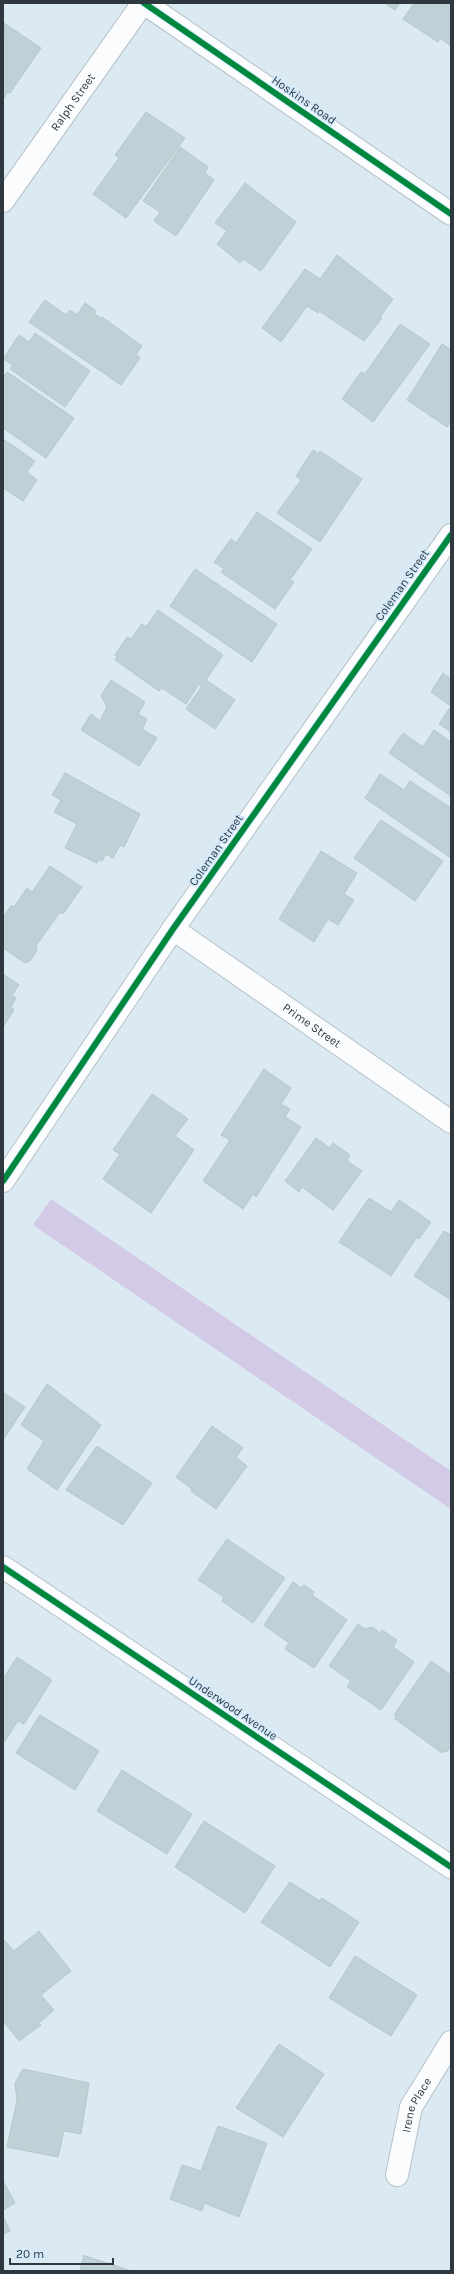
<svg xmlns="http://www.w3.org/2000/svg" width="454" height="2274" font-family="Karla,sans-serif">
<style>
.green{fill:#d2cae7}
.building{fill:#bed1d7;stroke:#b9c6cb}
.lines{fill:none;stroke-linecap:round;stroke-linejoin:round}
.street-casing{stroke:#b6c1c8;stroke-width:24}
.street{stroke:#fafcfd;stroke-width:22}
.cycleway-casing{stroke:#d2eafb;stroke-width:8}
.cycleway{stroke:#00873e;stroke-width:6}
.labels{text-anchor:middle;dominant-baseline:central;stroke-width:3.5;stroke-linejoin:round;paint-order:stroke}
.street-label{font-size:12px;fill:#2f383f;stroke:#d2eafb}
</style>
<rect width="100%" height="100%" fill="#dbe9f2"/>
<path class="green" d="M51,1199L451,1471V1509L33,1225Z"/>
<path class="building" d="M384,3H400L395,10Z
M414,3H451V46L440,38L438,42L403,19Z
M4,23L41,48L10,93L8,92L3,100Z
M146,112L185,138L126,218L93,194L119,158L115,155Z
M180,147L208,167L205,173L214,180L176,236L154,221L160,212L143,201Z
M245,183L296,222L261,271L243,259L240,263L217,244L227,231L215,223Z
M337,255L393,299L380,317L382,318L364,341L319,311L318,313L307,306L281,342L262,328L305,269L320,279Z
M45,300L66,315L70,310L77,315L85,303L96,311L94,314L101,318L102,317L142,346L136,355L140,358L121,385L29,322Z
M400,324L430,344L373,422L342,399L361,372L365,374Z
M35,333L90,371L65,407L10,369L13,365L3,359L19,335L29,342Z
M442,344L450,349L451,347V421L447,427L407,400Z
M7,372L74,418L46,458L3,428V374L5,375Z
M3,439L35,461L27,472L37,480L23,501L3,488Z
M313,450L319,454L320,451L362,479L320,542L277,513L301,480L296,476Z
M257,512L312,549L290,580L294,582L275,609L221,572L224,569L214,562L231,539L236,543Z
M195,569L277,624L252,662L170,606Z
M158,610L223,655L206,680L235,700L215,729L186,709L202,686L199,684L186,704L162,688L159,691L115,660L117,657L115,655L127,637L131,639L142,624L146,627Z
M443,673L451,679V706L431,692Z
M111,680L145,702L138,714L147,719L142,729L157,738L139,766L81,730L91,714L100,721L107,707L101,696Z
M451,706V732L439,724Z
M434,730L451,742V796L389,753L403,733L423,747Z
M65,773L140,814L124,847L120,845L113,858L106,854L102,861L99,859L97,863L65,848L77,824L54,812L61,800L52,795Z
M380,774L404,790L410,781L451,808V858L365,798Z
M381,820L443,861L415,901L354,858Z
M321,851L357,873L344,894L354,900L338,925L328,919L314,942L279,919Z
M50,866L82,887L63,914L60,912L36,946L37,950L31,960L25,963L3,948V917L12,905L14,907L27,888L32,892Z
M3,974L19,985L12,995L16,998L11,1007L14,1010L3,1027Z
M264,1069L291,1088L281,1104L290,1109L285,1117L301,1127L256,1197L253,1194L243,1209L203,1181L230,1140L221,1135Z
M152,1094L188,1119L175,1136L194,1150L151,1213L103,1179L120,1154L113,1150Z
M316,1138L330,1148L333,1143L350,1155L347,1161L362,1171L333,1210L302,1187L299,1192L285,1181Z
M369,1198L391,1212L399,1200L431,1222L419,1239L417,1237L391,1276L339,1242Z
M444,1231L451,1235V1300L414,1276Z
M47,1384L101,1425L57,1490L27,1469L44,1441L21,1425Z
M4,1393L25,1407L3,1440V1395Z
M212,1426L243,1448L236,1457L247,1466L216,1509L191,1491L192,1489L176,1477Z
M97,1446L152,1483L123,1525L66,1490Z
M227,1539L285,1578L253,1623L222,1601L224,1597L198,1580Z
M293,1582L301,1588L304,1585L314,1592L312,1595L347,1620L314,1668L285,1649L289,1643L264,1625Z
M358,1624L365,1629L372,1627L380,1633L382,1630L397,1640L393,1647L414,1662L381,1710L347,1687L351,1681L329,1666Z
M17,1657L52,1680L24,1724L18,1721L3,1744V1679Z
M431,1661L451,1675V1746L447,1752L444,1751L442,1753L395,1719L396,1717L394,1715Z
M40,1715L99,1751L75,1790L16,1753Z
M122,1770L192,1814L167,1854L97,1811Z
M204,1821L275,1866L245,1913L175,1867Z
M290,1882L320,1901L322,1898L359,1922L330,1967L261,1922Z
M39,1931L71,1971L41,1995L54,2010L39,2023L41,2025L19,2041L3,2021V1941L4,1940L14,1951Z
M355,1956L417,1995L391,2036L329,1998Z
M279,2044L324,2074L283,2137L236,2108Z
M23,2069L89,2083L81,2134L64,2131L58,2157L7,2147L17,2100L15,2083Z
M218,2126L267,2143L239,2217L204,2203L202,2211L170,2199L182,2165L201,2171Z
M3,2181L15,2203L3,2210Z
M3,2216L10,2231L3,2234Z
M84,2255L88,2257L132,2271H80Z"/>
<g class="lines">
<defs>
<g id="street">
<path d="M144,3L451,214"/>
<path id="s1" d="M3,201L143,3"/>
<path id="s2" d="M173,929L451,1122"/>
<path d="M3,1181L173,929L451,535"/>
<path d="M3,1567L451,1867"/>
<path id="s3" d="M397,2175L411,2107L451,2042"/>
</g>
</defs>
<use href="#street" class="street-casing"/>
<use href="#street" class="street"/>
<defs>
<path id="cycleway" d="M144,3L451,214
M3,1181L173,929L451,535
M3,1567L451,1867"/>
</defs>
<use href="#cycleway" class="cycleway-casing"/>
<use href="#cycleway" class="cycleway"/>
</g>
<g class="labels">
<g class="street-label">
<text transform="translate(304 100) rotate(35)">Hoskins Road</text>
<text stroke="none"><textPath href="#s1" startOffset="121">Ralph Street</textPath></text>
<text transform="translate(402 585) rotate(-55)">Coleman Street</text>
<text transform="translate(216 850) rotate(-55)">Coleman Street</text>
<text stroke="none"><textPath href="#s2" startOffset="169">Prime Street</textPath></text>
<text transform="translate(233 1708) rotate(34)">Underwood Avenue</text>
<text stroke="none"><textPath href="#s3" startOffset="73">Irene Place</textPath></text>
</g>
</g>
<rect width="454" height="2274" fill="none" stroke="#2f383f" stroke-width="8"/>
<path d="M10 2258v6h103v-6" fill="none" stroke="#2f383f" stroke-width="2"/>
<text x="16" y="2258" font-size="12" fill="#2f383f" stroke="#d2eafb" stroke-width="3" paint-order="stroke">20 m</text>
</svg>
